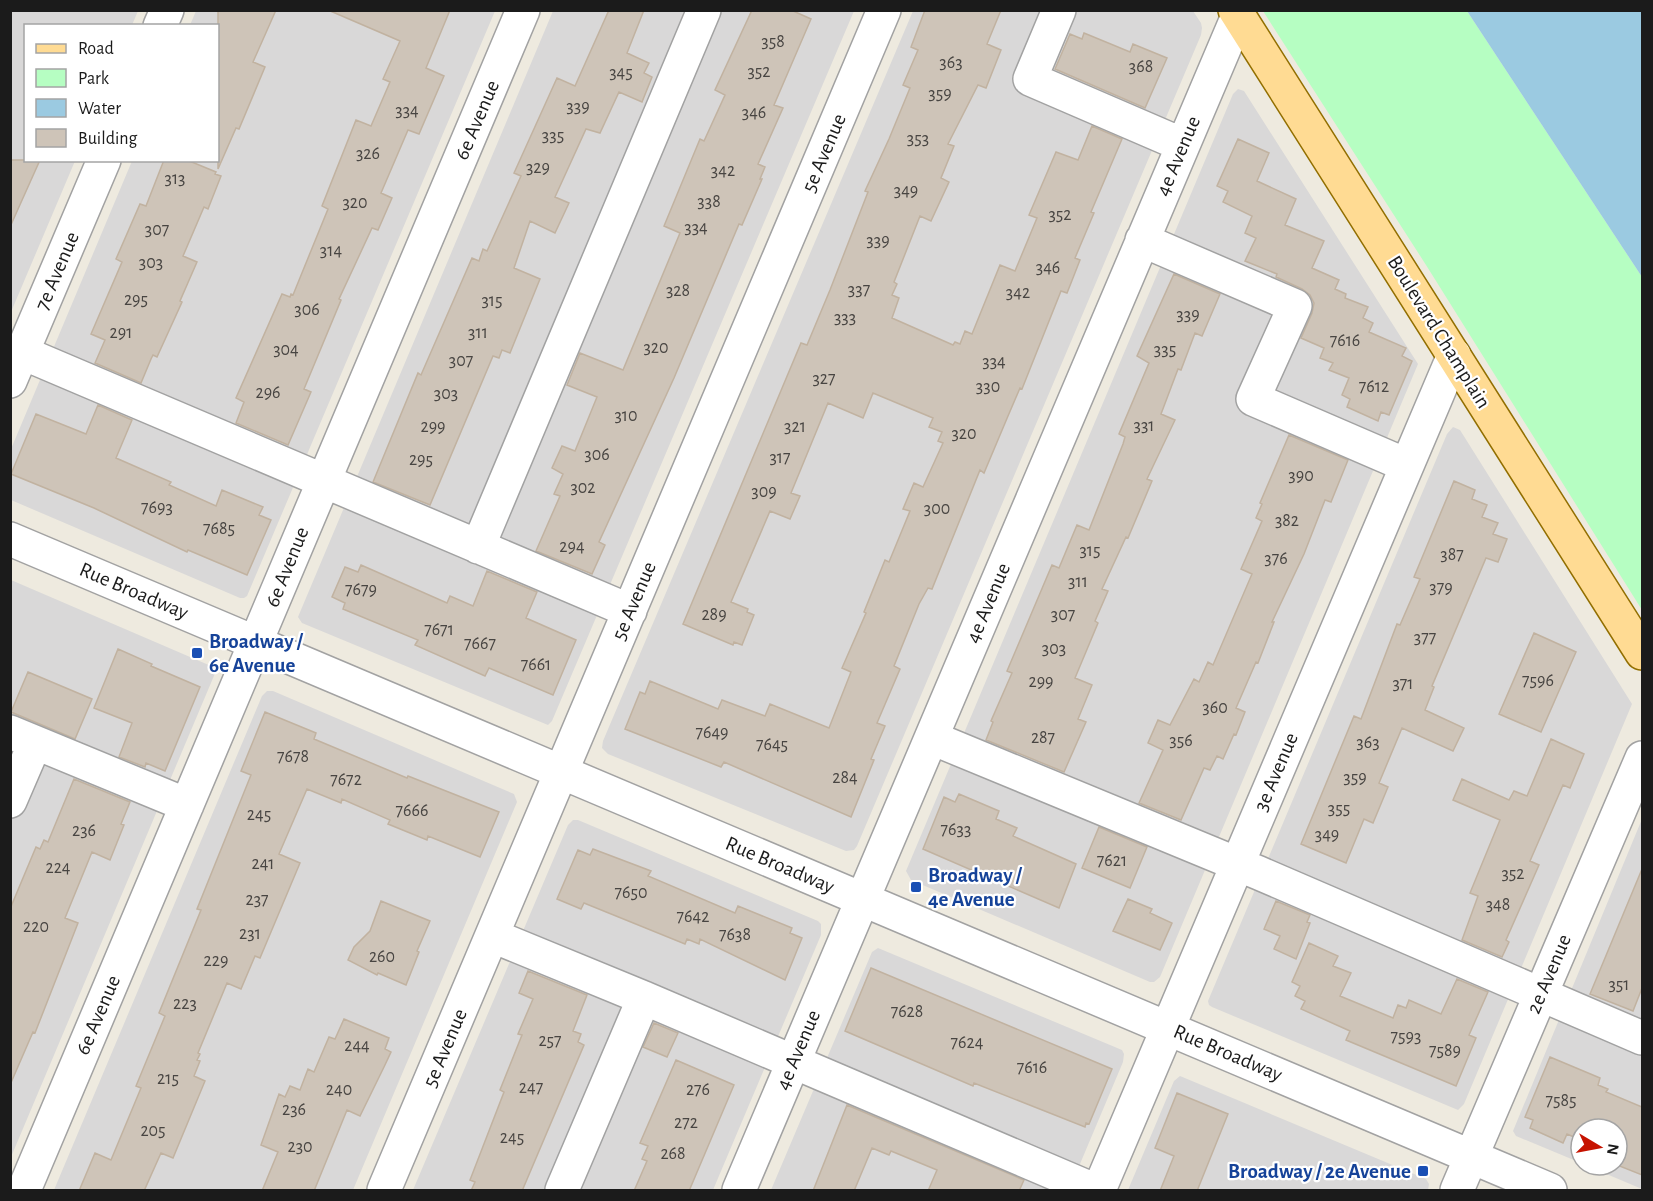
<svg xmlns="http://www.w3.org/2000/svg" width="1653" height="1201" font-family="'Alegreya Sans',sans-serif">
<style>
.residential{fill:#d9d8d8}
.park{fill:#b6fec2}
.water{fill:#9bcae1}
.building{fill:#cec4b8;stroke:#c1b2a0;stroke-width:1.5}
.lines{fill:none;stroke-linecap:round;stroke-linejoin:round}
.minor-casing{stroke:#a2a2a2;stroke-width:36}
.major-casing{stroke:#926f00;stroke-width:36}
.minor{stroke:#fff;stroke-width:33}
.major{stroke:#ffdb93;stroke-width:33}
.transit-dot{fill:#1a4fb4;stroke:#fff;stroke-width:2}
.labels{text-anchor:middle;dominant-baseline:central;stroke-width:4.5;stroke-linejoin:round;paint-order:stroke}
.number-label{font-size:18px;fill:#484542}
.street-label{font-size:21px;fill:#1b1b1b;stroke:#fff}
.transit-label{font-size:21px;font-weight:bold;fill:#164399;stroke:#fff;text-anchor:start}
</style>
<rect width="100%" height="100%" fill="#eeeadf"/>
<path class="residential" d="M11,11H138L132,25L26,26V160L75,161L11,312Z
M196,11H495L247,596L244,598H240L11,500V449L132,161L218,160V26L190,25Z
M553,11H854L552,721L548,725L302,623L298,617Z
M913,11H1193L1201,23L1202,28L1201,35L857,846L854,850L846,851L608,754L602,748L603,741Z
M1238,89L1244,91L1418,364L1160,977L1154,982H1150L911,880L906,871L1233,94Z
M1453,427L1460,430L1632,704L1464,1104L1458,1110L1212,1007L1209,1005L1208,1001L1447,434Z
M11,580L211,666L216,671L11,1157Z
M267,691H273L514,794L517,802L353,1190H54L262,696Z
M1642,819V1189L1585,1165H1617V1129H1581V1163L1516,1136L1513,1131Z
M573,820H578L818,921L821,924V935L713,1190H413L568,825Z
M878,948L1122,1050L1124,1054L1123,1062L1069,1190H771L872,952Z
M1180,1076L1426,1179L1429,1184L1428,1190H1128L1174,1081Z"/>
<path class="park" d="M1263,11H1467L1642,277V610L1426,265Z"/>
<path class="water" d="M1467,11H1642V277Z"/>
<path class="building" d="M218,10H276L253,62L265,67L239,129L236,128L218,169Z
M328,10H450L426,68L444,76L419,134L408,130L381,193L392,198L378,230L372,228L339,299L341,300L304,389L311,392L288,445L236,423L244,402L236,398L282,294L290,297L291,294L293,295L328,209L322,206L356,120L371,126L390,82L383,79L400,41Z
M609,10H644L627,53L649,63L644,73L652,77L642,102L619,92L600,133L586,129L555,197L569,203L555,233L530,221L514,268L540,279L510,353L502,350L499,358L493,356L430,505L373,482L418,373L421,375L472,258L479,261L483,249L487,251L521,176L514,173L557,78L575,86Z
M752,10H791L811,19L774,105L783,108L758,164L765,167L760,179H762L742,225L739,224L674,378L599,542L605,545L592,574L536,551L560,496L554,494L563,474L552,468L562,446L575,451L597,397L567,385L580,353L623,370L680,233L664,226L700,139L704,141L725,95L715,90Z
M925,10H1001L987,44L1001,50L986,88L978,85L948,144L954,146L941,178L949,182L931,221L920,216L894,282L897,284L892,295L899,298L892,318L953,345L955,342L960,344L965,331L972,334L1000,265L1015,271L1037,218L1029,215L1056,152L1078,160L1092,126L1122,139L1091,212L1094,213L1075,258L1080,260L1071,283L1067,293L1061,291L1022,389L1020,388L1008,416L984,473L980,470L932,589L928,588L919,604L894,666L900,669L877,723L885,726L871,759L874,760L851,817L724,762L721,767L625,729L640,692L645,694L650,681L718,709L722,700L765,716L770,704L829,728L851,672L842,668L866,613L864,612L885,560L889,562L910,511L903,509L914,483L923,487L943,443L938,441L942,432L929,427L933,418L873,393L863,418L828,403L791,493L800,496L790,519L770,511L731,602L748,609L747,612L754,615L742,645L734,642L733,645L683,624L801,343L807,345L830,290L868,192L865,191L889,139L910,88L903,85L918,50L911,47Z
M1084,33L1130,52L1133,44L1167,58L1145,108L1055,69L1070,34L1082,39Z
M1238,139L1269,153L1257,181L1296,199L1285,225L1324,241L1312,268L1339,280L1335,289L1346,294L1345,298L1368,307L1363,318L1373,323L1369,332L1406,348L1402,356L1412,361L1389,415L1381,412L1378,421L1347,407L1350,399L1342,395L1349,378L1329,370L1333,363L1320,358L1324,348L1301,338L1312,313L1314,303L1310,295L1302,289L1276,277L1277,274L1245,261L1256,238L1245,233L1252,216L1223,202L1228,191L1217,186Z
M10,160H40L10,227Z
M164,160H187L216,172L215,174L221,176L208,209L204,207L183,256L197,262L180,301L182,302L157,357L153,355L151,359L141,383L95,363L105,340L91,334L122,262L116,259L140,204L146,206Z
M1174,274L1220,294L1202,336L1195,333L1181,370L1178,369L1161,414L1175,420L1147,479L1152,481L1128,538L1126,537L1102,589L1108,591L1095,621L1098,623L1075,678L1092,685L1078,719L1086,722L1064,772L986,740L993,722L991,721L1012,673L1007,671L1052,565L1059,568L1077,525L1089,530L1123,444L1125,437L1119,434L1149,363L1137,356Z
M98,405L132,420L116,458L171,482L169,485L216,506L222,490L263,507L259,515L271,520L247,575L188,550L187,552L94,508L11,474L36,414L86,434Z
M1289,435L1348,460L1331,502L1325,500L1304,554L1272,622H1274L1258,663L1256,662L1236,708L1245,712L1236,735L1234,734L1223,759L1217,756L1210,770L1204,768L1181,820L1139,803L1163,750L1148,743L1158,720L1170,725L1194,679L1199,682L1208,662L1213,665L1252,574L1241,569L1262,521L1256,518L1262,504L1260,503Z
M1454,481L1475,490L1472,499L1487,505L1482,517L1498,523L1493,534L1507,539L1498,562L1486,558L1432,686L1434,687L1425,710L1464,728L1453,751L1402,728L1379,783L1388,787L1373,823L1364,819L1346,863L1301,844L1354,716L1361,719L1397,624L1400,625L1420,579L1414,577Z
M361,565L447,603L450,596L473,606L487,571L537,592L526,618L576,640L553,695L489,668L485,676L415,645L418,640L343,609L345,603L332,597L345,567L358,572Z
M1534,633L1576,652L1541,732L1499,714Z
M118,649L152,664L151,666L200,687L165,771L146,763L145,767L119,757L132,723L94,708Z
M28,672L92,699L75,739L11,712Z
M265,712L316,733L314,739L407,778L408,776L499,812L480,857L428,836L427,840L388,824L390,820L342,799L341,803L307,789L279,854L300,863L260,958L255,956L241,989L227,983L198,1053L200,1054L197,1060L200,1061L194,1076L205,1081L173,1158L161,1153L144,1191H79L95,1153L111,1160L141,1088L136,1086L165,1016L159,1013L201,910L197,909L251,775L241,771Z
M1551,739L1584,754L1570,788L1563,785L1530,861L1539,865L1506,940L1509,942L1502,957L1462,940L1478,896L1470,893L1500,820L1453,800L1462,779L1509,800L1514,791L1527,796Z
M74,779L130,802L121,824L124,825L110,860L92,852L65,918L78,923L35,1033L33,1032L10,1085V909L36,847L40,849L44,840L48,842Z
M959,794L999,811L996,819L1017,828L1013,836L1076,864L1059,908L923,849L944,797L955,802Z
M1099,827L1147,847L1130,888L1082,868Z
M593,849L651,871L648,876L735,913L738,906L792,928L790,933L802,938L785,980L700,939L699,944L687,939L685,944L584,903L581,909L557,899L578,850L590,855Z
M1642,869V988L1633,1011L1590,994Z
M1128,899L1152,909L1150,913L1172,923L1160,950L1113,931Z
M381,901L430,921L417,951L419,952L406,985L378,973L377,975L348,960L354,947L370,931Z
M1276,901L1310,915L1307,922L1310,923L1296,959L1274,949L1280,936L1264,929Z
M1309,943L1338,956L1333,966L1351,973L1340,996L1393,1018L1398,1005L1406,1008L1409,1000L1441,1014L1457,979L1488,992L1469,1035L1476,1038L1456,1086L1346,1040L1350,1031L1301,1009L1305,1001L1295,996L1300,986L1292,982Z
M871,968L1112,1069L1089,1124L1086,1123L1085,1127L974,1083L973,1086L845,1031Z
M528,971L587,995L573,1031L581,1034L578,1042L584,1045L522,1191H471L475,1182L470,1180L504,1092L500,1090L522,1035L518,1034L533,999L519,993Z
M344,1019L389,1038L385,1049L391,1052L384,1067L360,1116L347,1110L314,1191H262L278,1152L261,1145L279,1094L285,1097L290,1086L300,1090L308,1069L314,1072L329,1037L335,1039Z
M654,1023L678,1033L667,1057L643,1047Z
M1550,1057L1600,1078L1598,1085L1608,1089L1606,1092L1642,1107V1175L1617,1165V1129H1581V1140L1567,1134L1563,1143L1530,1128L1533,1120L1525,1117Z
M676,1060L734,1085L689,1191H634L647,1161L642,1159L648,1146L640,1143Z
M1177,1093L1228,1114L1197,1191H1160L1174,1156L1155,1148Z
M847,1105L1024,1180L1019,1191H928L937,1170L891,1151L889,1155L872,1148L854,1191H813Z"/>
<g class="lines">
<defs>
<path id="minor" d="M1059,10L1030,79L1183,145
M160,26L167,10
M1142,240L1295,306L1253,399L1406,465
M23,353L630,611
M10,381L104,160
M10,539L1550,1190
M478,547L704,10
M10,732L187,805
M932,738L1259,873L1642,1038
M10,801L35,743
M493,936L644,998L1094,1190
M24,1190L523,10
M384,1190L884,10
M562,1190L644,998
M739,1190L1238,16
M1099,1190L1454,355
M1457,1190L1642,758"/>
<path id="major" d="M1235,10L1642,653"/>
</defs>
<use href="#minor" class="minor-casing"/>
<use href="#major" class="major-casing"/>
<use href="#minor" class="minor"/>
<use href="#major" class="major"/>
</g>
<g class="transit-dot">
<rect x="191" y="647" width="12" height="12" rx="3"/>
<rect x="910" y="881" width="12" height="12" rx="3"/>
<rect x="1417" y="1165" width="12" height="12" rx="3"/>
</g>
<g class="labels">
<g class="number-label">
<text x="773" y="42">358</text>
<text x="951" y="63">363</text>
<text x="1141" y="67">368</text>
<text x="759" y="72">352</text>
<text x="621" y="73">345</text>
<text x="940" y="94">359</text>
<text x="578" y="107">339</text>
<text x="407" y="111">334</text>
<text x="754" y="113">346</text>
<text x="553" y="136">335</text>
<text x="918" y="139">353</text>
<text x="368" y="154">326</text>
<text x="538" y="168">329</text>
<text x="723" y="171">342</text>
<text x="175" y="179">313</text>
<text x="906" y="191">349</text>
<text x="709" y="202">338</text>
<text x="355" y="203">320</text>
<text x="1060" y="215">352</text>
<text x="696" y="228">334</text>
<text x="157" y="230">307</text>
<text x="878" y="241">339</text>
<text x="331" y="251">314</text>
<text x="151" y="263">303</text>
<text x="1048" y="268">346</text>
<text x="859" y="290">337</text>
<text x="678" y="291">328</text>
<text x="1018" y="293">342</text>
<text x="136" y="300">295</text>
<text x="492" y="301">315</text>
<text x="307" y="310">306</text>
<text x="1188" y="315">339</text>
<text x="845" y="318">333</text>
<text x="121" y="333">291</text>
<text x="478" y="333">311</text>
<text x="1345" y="341">7616</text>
<text x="656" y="348">320</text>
<text x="286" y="350">304</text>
<text x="1165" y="350">335</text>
<text x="461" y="361">307</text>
<text x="994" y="362">334</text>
<text x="824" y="379">327</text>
<text x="988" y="387">330</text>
<text x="1374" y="387">7612</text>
<text x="268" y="393">296</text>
<text x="446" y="394">303</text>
<text x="626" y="416">310</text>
<text x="1144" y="426">331</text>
<text x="433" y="427">299</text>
<text x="795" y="427">321</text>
<text x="964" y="434">320</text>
<text x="597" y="455">306</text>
<text x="780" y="458">317</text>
<text x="421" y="460">295</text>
<text x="1301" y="476">390</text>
<text x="583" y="488">302</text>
<text x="764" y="492">309</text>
<text x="157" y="508">7693</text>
<text x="937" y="509">300</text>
<text x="1287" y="521">382</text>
<text x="219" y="529">7685</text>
<text x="572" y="547">294</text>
<text x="1090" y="551">315</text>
<text x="1452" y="555">387</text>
<text x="1276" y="559">376</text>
<text x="1078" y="582">311</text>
<text x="1441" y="588">379</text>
<text x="361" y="590">7679</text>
<text x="714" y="615">289</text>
<text x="1063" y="615">307</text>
<text x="439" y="630">7671</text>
<text x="1425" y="638">377</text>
<text x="480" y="644">7667</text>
<text x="1054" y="649">303</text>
<text x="536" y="665">7661</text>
<text x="1538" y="681">7596</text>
<text x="1041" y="682">299</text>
<text x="1403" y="684">371</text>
<text x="1215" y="708">360</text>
<text x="712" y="733">7649</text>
<text x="1043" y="738">287</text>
<text x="1181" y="741">356</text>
<text x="1368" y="743">363</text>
<text x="772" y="745">7645</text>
<text x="293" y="757">7678</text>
<text x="845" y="778">284</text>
<text x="1355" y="778">359</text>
<text x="346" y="780">7672</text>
<text x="1339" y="809">355</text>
<text x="412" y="811">7666</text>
<text x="259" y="815">245</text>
<text x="956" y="830">7633</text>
<text x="84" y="831">236</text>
<text x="1327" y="835">349</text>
<text x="1112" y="861">7621</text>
<text x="263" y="864">241</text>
<text x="58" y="868">224</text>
<text x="1513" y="874">352</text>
<text x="631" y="893">7650</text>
<text x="257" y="900">237</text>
<text x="1498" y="905">348</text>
<text x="693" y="917">7642</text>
<text x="36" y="927">220</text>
<text x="250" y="934">231</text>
<text x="735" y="935">7638</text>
<text x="382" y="957">260</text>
<text x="216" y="961">229</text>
<text x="1619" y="985">351</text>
<text x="185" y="1004">223</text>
<text x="907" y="1012">7628</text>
<text x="1406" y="1037">7593</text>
<text x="550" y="1041">257</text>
<text x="967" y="1043">7624</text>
<text x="357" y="1046">244</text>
<text x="1445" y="1051">7589</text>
<text x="1032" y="1068">7616</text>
<text x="168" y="1079">215</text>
<text x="531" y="1088">247</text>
<text x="339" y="1090">240</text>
<text x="698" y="1090">276</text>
<text x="1561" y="1101">7585</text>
<text x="294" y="1110">236</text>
<text x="686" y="1123">272</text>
<text x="153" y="1131">205</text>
<text x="512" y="1138">245</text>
<text x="300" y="1147">230</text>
<text x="673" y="1154">268</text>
</g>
<g class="street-label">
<text transform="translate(477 120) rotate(-67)">6e Avenue</text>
<text transform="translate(824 153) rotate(-67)">5e Avenue</text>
<text transform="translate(1178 156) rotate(-67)">4e Avenue</text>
<text transform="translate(57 271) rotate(-67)">7e Avenue</text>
<text transform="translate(1439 332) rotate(58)">Boulevard Champlain</text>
<text transform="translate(287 567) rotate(-68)">6e Avenue</text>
<text transform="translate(134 591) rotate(23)">Rue Broadway</text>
<text transform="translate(634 601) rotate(-67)">5e Avenue</text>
<text transform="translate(988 603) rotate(-67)">4e Avenue</text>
<text transform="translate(1276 772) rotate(-67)">3e Avenue</text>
<text transform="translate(780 865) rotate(23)">Rue Broadway</text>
<text transform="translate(1549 974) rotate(-67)">2e Avenue</text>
<text transform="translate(98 1015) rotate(-67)">6e Avenue</text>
<text transform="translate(445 1048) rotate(-67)">5e Avenue</text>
<text transform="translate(798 1050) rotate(-67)">4e Avenue</text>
<text transform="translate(1228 1053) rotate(23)">Rue Broadway</text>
</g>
<g class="transit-label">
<text x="209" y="641">Broadway /<tspan x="209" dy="24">6e Avenue</tspan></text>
<text x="928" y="875">Broadway /<tspan x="928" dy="24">4e Avenue</tspan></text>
<text x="1411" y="1171" text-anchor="end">Broadway / 2e Avenue</text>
</g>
</g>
<rect width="1653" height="1201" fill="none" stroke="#1b1b1b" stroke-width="24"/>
<rect x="24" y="24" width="195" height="138" fill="#ffffff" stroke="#a4a4a4" stroke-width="1.5"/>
<rect x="36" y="44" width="30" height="9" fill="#ffdb93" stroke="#a4a4a4" stroke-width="1.5"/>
<text x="78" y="54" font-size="18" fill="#1b1b1b">Road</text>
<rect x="36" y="69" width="30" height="18" fill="#b6fec2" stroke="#a4a4a4" stroke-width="1.5"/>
<text x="78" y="84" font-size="18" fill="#1b1b1b">Park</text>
<rect x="36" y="99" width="30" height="18" fill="#9bcae1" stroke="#a4a4a4" stroke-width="1.5"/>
<text x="78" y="114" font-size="18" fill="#1b1b1b">Water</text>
<rect x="36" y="129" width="30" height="18" fill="#cec4b8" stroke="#a4a4a4" stroke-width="1.5"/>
<text x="78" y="144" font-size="18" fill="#1b1b1b">Building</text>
<g transform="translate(1599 1147) rotate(100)"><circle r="28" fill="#ffffff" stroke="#a4a4a4" stroke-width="1.5"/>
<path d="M0-4.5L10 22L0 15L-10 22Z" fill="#c61300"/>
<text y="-9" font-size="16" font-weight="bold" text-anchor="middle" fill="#1b1b1b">N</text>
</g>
</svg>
